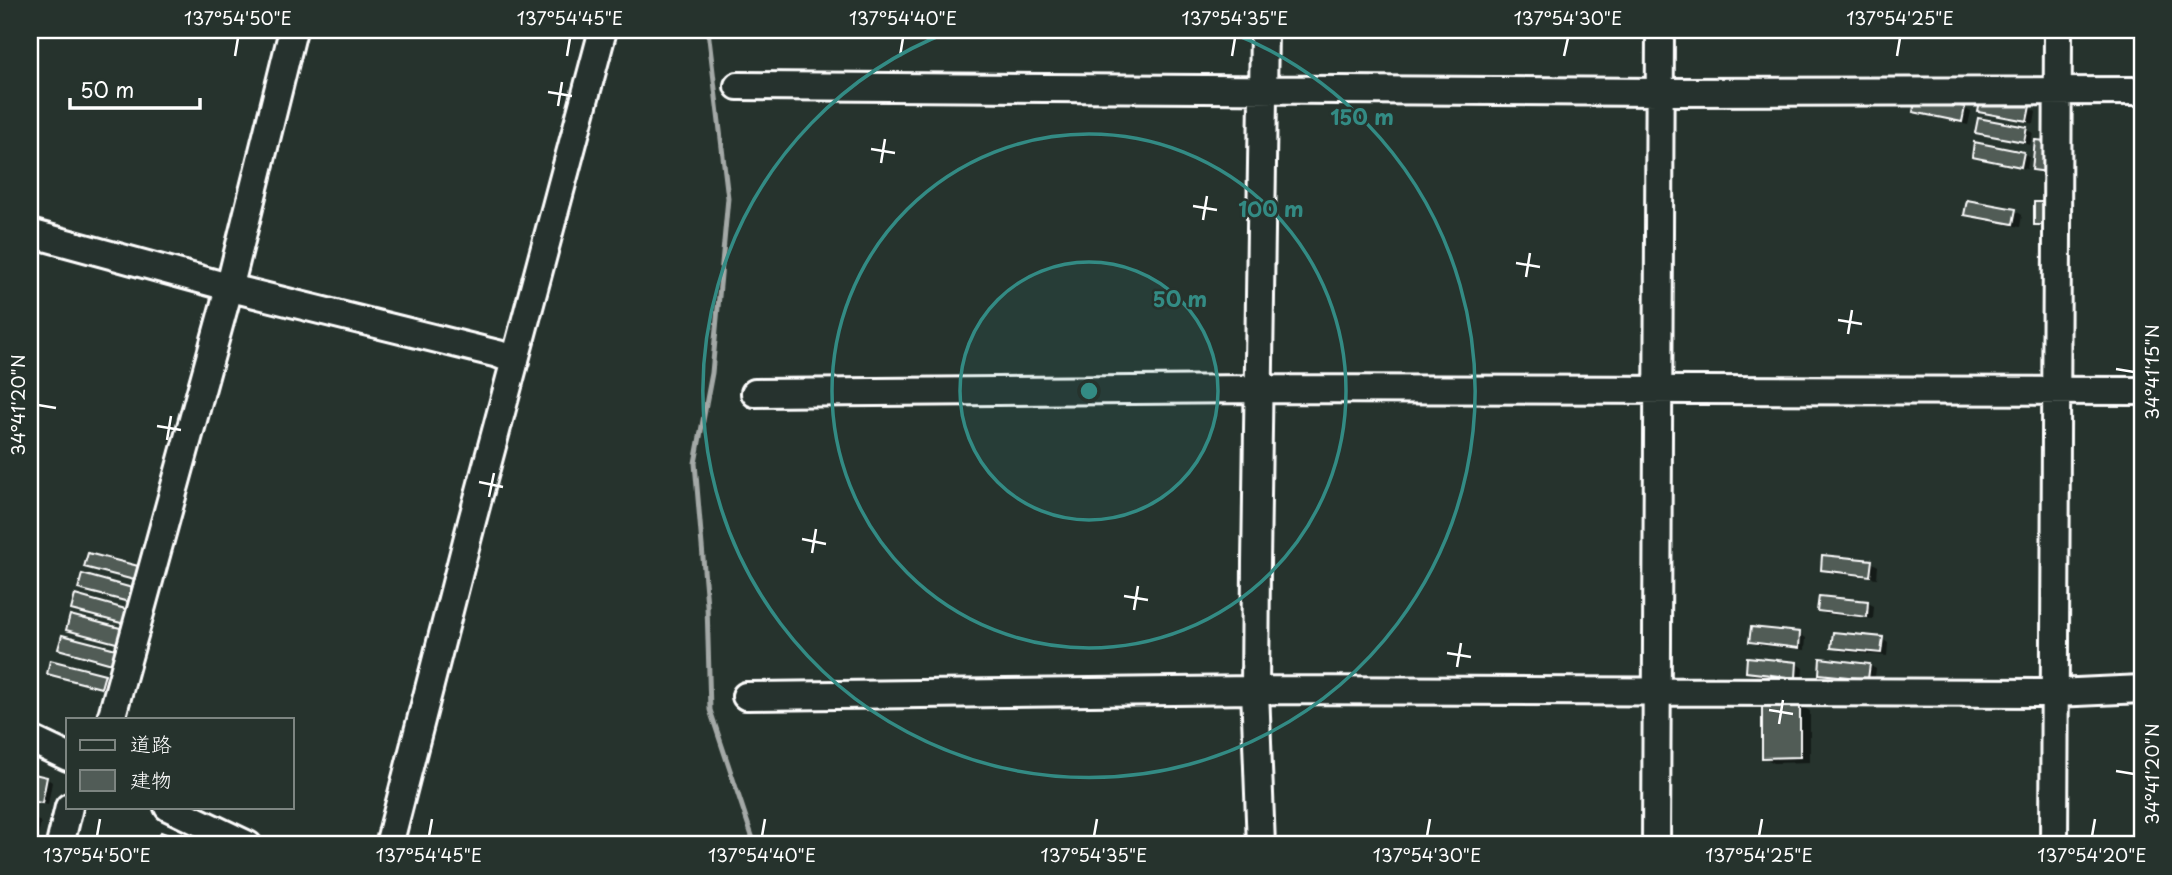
<svg xmlns="http://www.w3.org/2000/svg" width="2172" height="875" font-family="'Playpen Sans','Klee One',sans-serif">
<style>
.shadow{fill:#0007}
.lines{fill:none;stroke-linecap:round;stroke-linejoin:round}
.stream{stroke:#a4a9a7;stroke-width:5}
.building{fill:#515c57;stroke:#fff;stroke-width:2}
.minor-casing{stroke:#fff;stroke-width:32}
.minor{stroke:#26332d;stroke-width:26}
.ticks{fill:none;stroke:#fff;stroke-width:2.5}
.ring{fill:none;stroke:#338b84;stroke-width:3.5}
.centre{fill:#338b84;stroke:#26332d;stroke-width:3.5}
.ring-label{font-size:21px;text-anchor:middle;font-weight:bold;fill:#338b84;stroke:#26332d;stroke-width:5;stroke-linejoin:round;paint-order:stroke}
.neatline{fill:none;stroke:#fff;stroke-width:2.5}
.ticks-label{font-size:18px;text-anchor:middle;fill:#fff}
</style>
<rect width="100%" height="100%" fill="#26332d"/>
<filter id="ink" filterUnits="userSpaceOnUse"><feTurbulence type="fractalNoise" baseFrequency=".0143" numOctaves="2"/><feDisplacementMap in="SourceGraphic" scale="14" xChannelSelector="R" yChannelSelector="G"/><feConvolveMatrix kernelMatrix="1 2 1 2 8 2 1 2 1" color-interpolation-filters="sRGB"/></filter>
<g filter="url(#ink)">
<path class="shadow" d="M1964,108L1971,112L1968,125L1915,112Z
M2030,108L2036,112L2034,124L1980,111Z
M2026,129L2033,133L2030,145L1977,132Z
M2023,153L2029,157L2027,169L1974,156Z
M1969,202L2016,211L2022,215L2020,227L1973,218L1966,214Z
M1871,562L1878,566L1877,578L1829,573L1823,569Z
M1868,603L1874,606L1873,619L1825,614L1819,610Z
M1752,629L1800,634L1806,638L1805,650L1757,645L1751,641Z
M1882,639L1888,643L1887,656L1840,651L1833,647Z
M1797,664L1803,668L1802,680L1754,675L1748,671Z
M1869,665L1876,669L1874,682L1827,676L1820,673Z
M30,674L37,678L30,702Z
M51,675H104L107,677L103,688Z
M1799,705L1810,711V762L1774,763L1764,757Z
M46,778L52,782L48,805L31,800Z
M30,817L41,822L38,836L30,834Z"/>
<g class="lines">
<path class="stream" d="M708,30L728,198L712,373L695,463L707,605L710,710L755,845"/>
</g>
<path class="building" d="M1916,97L1965,107L1962,122L1913,112Z
M1981,97L2030,106L2027,121L1978,112Z
M1978,118L2027,127L2024,142L1975,133Z
M2035,140L2046,141L2048,172L2032,170Z
M1974,142L2024,152L2021,167L1972,157Z
M1967,200L2016,209L2013,224L1964,215Z
M2034,202H2049V225H2034Z
M88,553L142,567L138,581L84,567Z
M1822,555L1872,560L1870,576L1821,570Z
M82,574L136,589L133,603L78,589Z
M75,595L129,610L125,624L71,610Z
M1819,596L1868,601L1867,617L1817,611Z
M70,615L124,629L120,644L66,630Z
M1751,627L1800,632L1799,648L1749,642Z
M1833,632L1883,637L1881,653L1831,648Z
M62,635L116,649L112,664L58,649Z
M1747,657L1797,662L1796,678L1746,672Z
M1820,658L1870,664L1868,679L1819,674Z
M50,660L105,674L101,688L47,674Z
M1762,704H1800V757L1762,758Z
M34,774L47,777L42,803L30,801Z
M161,832L177,838L175,845L157,844Z
M190,836L213,845H186Z"/>
<g class="lines">
<defs>
<path id="minor" d="M738,86L1659,92L2142,91
M30,233L243,291L498,354L515,361
M755,393L1257,389L2142,391
M746,696L1255,690L2055,693L2142,689
M111,719L230,285L293,30
M30,739L68,757
M168,807L248,845
M60,845L69,807
M389,845L472,521L603,30
M1261,845L1255,690L1256,563L1264,30
M1656,845L1660,30
M2054,845L2058,30"/>
</defs>
<use href="#minor" class="minor-casing"/>
<use href="#minor" class="minor"/>
</g>
</g>
<path class="ticks" d="M235,56L238,38M567,56L570,38M900,56L903,38M1232,56L1235,38M1564,56L1568,38M1897,56L1900,38M548,92L572,96M558,106L562,82M871,149L895,153M881,163L885,139M1193,206L1217,210M1203,220L1207,196M1516,263L1540,267M1526,277L1530,253M1838,320L1862,324M1848,334L1852,310M2116,369L2134,372M38,405L56,408M157,426L181,430M167,440L171,416M479,482L503,487M489,497L494,473M802,539L826,544M812,553L816,529M1124,596L1148,600M1134,610L1138,586M1447,653L1471,657M1457,667L1461,643M1769,710L1793,714M1779,724L1783,700M2116,771L2134,774M97,836L100,819M429,836L432,819M762,836L765,819M1094,836L1097,819M1427,836L1430,819M1759,836L1762,819M2092,836L2095,819"/>
<circle cx="1089" cy="391" r="129" fill="#338b84" fill-opacity=".12"/>
<g class="ring">
<circle cx="1089" cy="391" r="129"/>
<circle cx="1089" cy="391" r="257"/>
<path d="M1227 31A386 386 0 1 1 951 31"/>
</g>
<circle cx="1089" cy="391" r="10" class="centre"/>
<g class="ring-label">
<text x="1362" y="125">150 m</text>
<text x="1271" y="217">100 m</text>
<text x="1180" y="307">50 m</text>
</g>
<rect width="2172" height="875" fill="none" stroke="#26332d" stroke-width="77"/>
<rect x="66" y="718" width="228" height="91" fill="#26332d" stroke="#7d8581" stroke-width="2"/>
<rect x="80" y="740" width="35" height="10" fill="#26332d" stroke="#7d8581" stroke-width="2"/>
<text x="130" y="752" font-size="21" fill="#ffffff">道路</text>
<rect x="80" y="770" width="35" height="21" fill="#515c57" stroke="#7d8581" stroke-width="2"/>
<text x="130" y="788" font-size="21" fill="#ffffff">建物</text>
<path d="M70 98v10h130v-10" fill="none" stroke="#ffffff" stroke-width="3.5"/>
<text x="80" y="98" font-size="21" fill="#ffffff" stroke="#26332d" stroke-width="5" paint-order="stroke">50 m</text>
<rect x="38" y="38" width="2096" height="798" class="neatline"/>
<g class="ticks-label">
<text x="238" y="25">137°54'50"E</text>
<text x="570" y="25">137°54'45"E</text>
<text x="903" y="25">137°54'40"E</text>
<text x="1235" y="25">137°54'35"E</text>
<text x="1568" y="25">137°54'30"E</text>
<text x="1900" y="25">137°54'25"E</text>
<text transform="translate(2153 372) rotate(-90)" y="6">34°41'15"N</text>
<text transform="translate(19 405) rotate(-90)" y="6">34°41'20"N</text>
<text transform="translate(2153 774) rotate(-90)" y="6">34°41'20"N</text>
<text x="97" y="862">137°54'50"E</text>
<text x="429" y="862">137°54'45"E</text>
<text x="762" y="862">137°54'40"E</text>
<text x="1094" y="862">137°54'35"E</text>
<text x="1427" y="862">137°54'30"E</text>
<text x="1759" y="862">137°54'25"E</text>
<text x="2092" y="862">137°54'20"E</text>
</g>
</svg>
